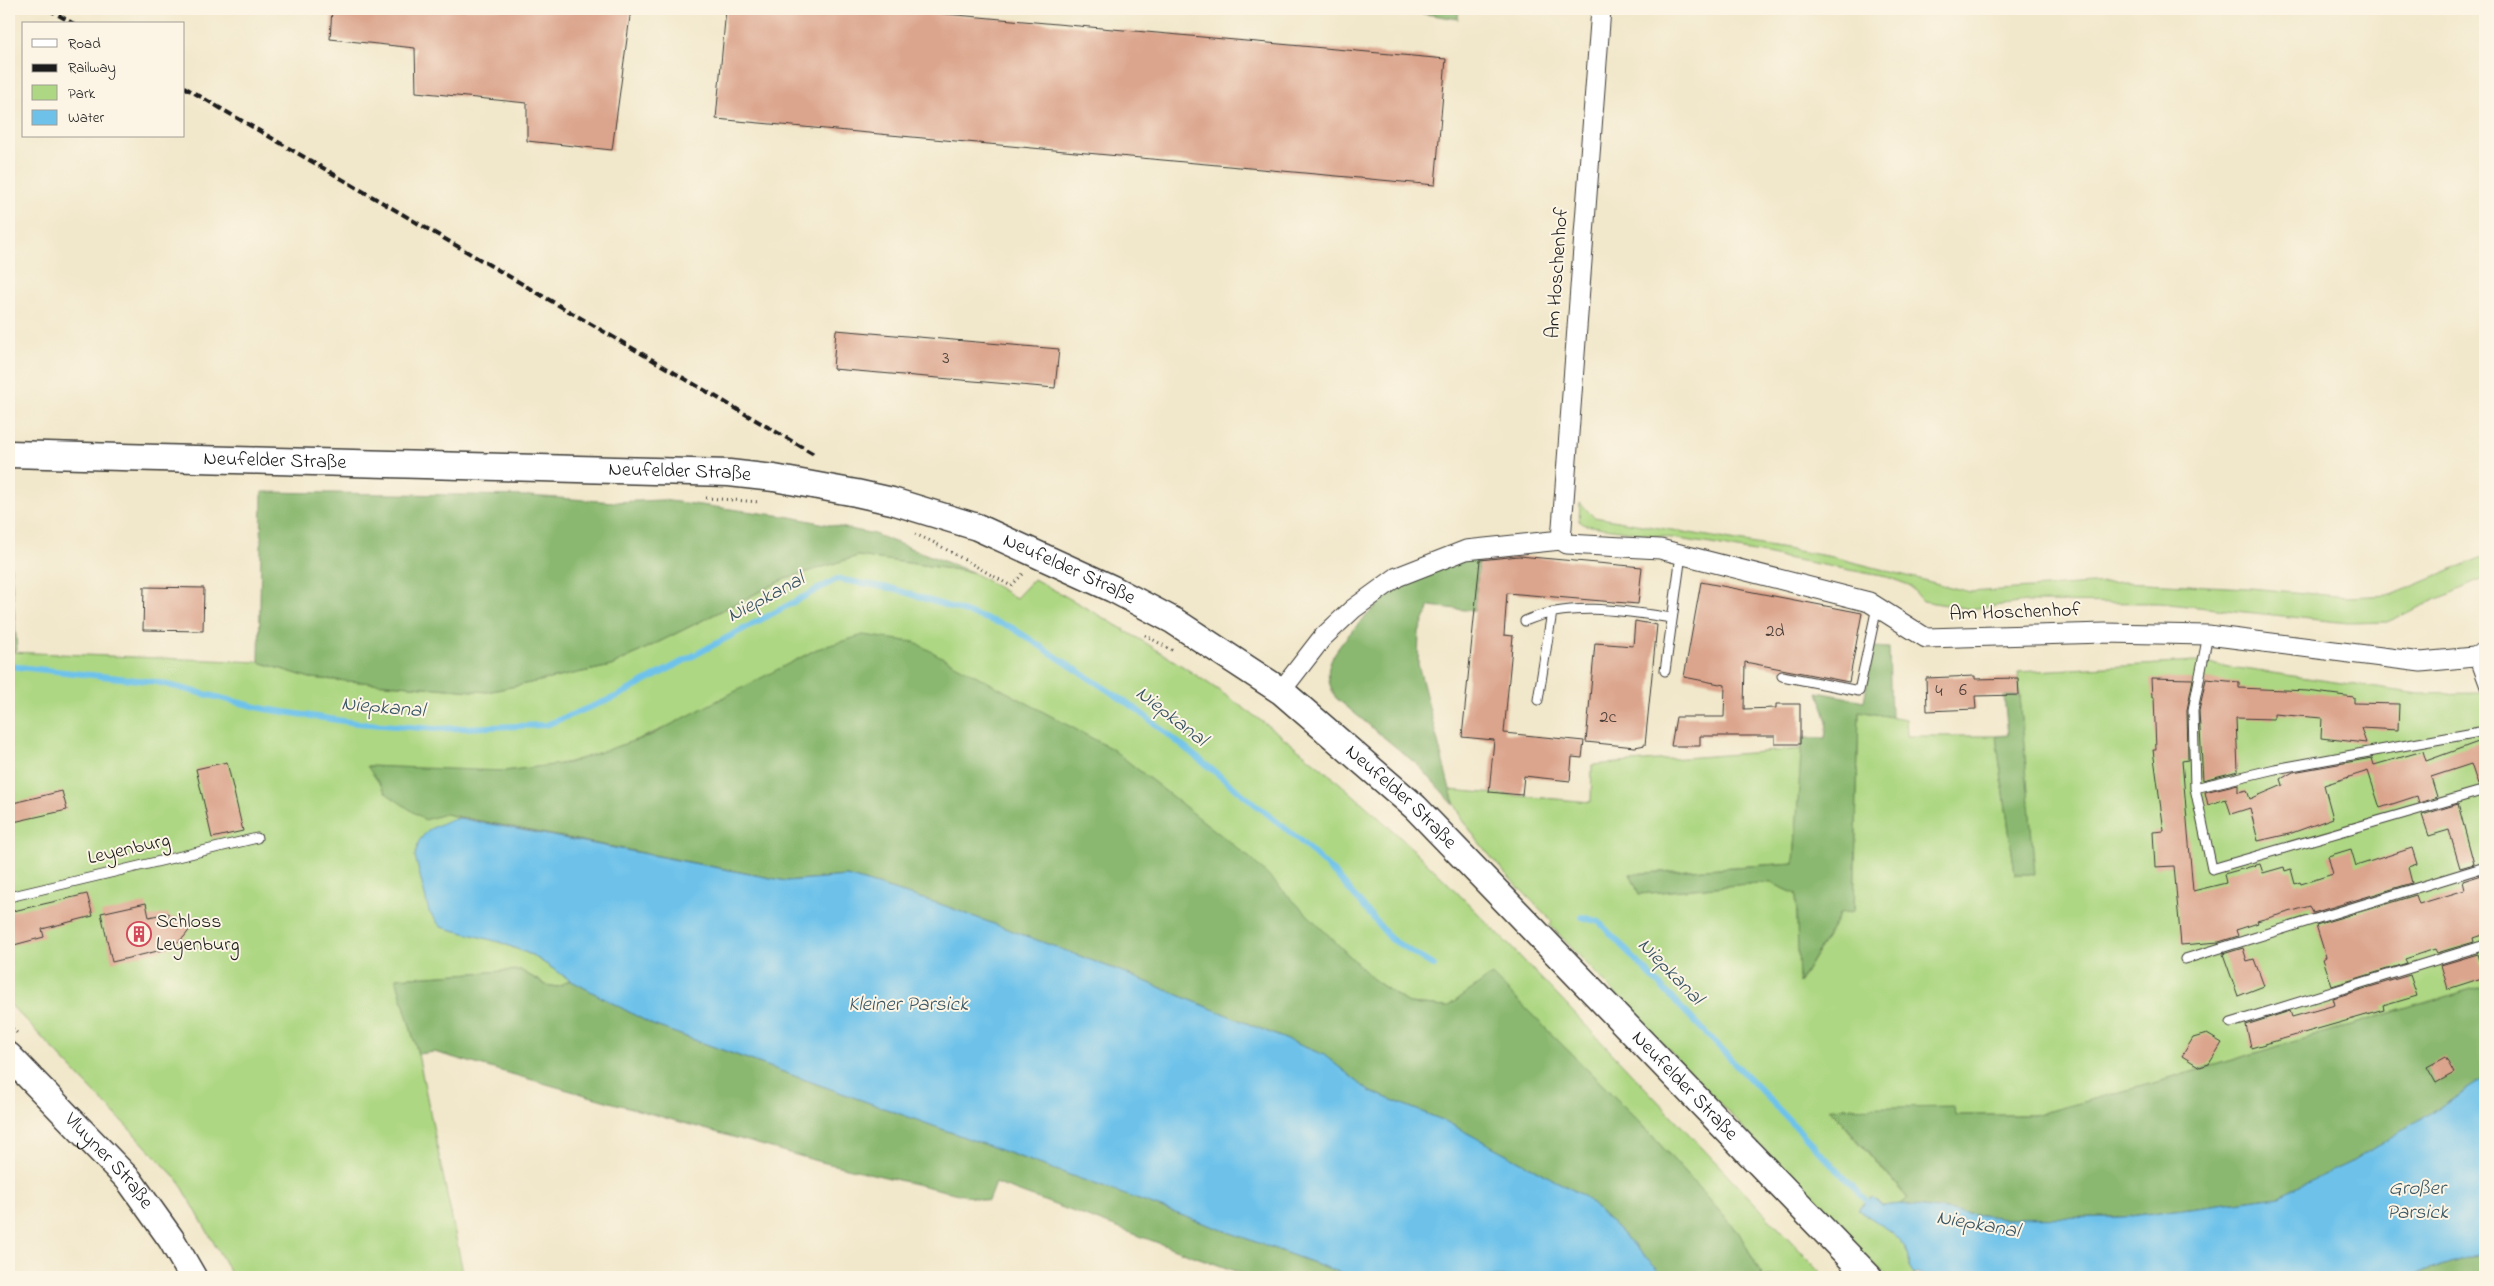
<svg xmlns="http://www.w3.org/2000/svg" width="2494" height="1286" font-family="'Indie Flower',sans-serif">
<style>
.green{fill:#add782;stroke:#647a4f}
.forest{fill:#8ab870;stroke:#536a46}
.water{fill:#6ec2ea;stroke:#456f83}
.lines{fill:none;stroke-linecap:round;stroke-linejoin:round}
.stream{stroke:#6ec2ea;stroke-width:6}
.building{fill:#dba48c}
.service-casing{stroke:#3c3a36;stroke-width:11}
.minor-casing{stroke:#3c3a36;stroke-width:21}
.secondary-casing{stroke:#3c3a36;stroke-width:29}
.path{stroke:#3c3a36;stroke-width:3;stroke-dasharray:1 4;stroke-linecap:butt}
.service{stroke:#fff;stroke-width:9}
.minor{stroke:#fff;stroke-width:19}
.secondary{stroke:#fff;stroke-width:26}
.rail{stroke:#1c1c1c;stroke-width:4;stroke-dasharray:8 4;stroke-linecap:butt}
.labels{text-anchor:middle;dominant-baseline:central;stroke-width:4;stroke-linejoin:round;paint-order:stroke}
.number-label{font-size:18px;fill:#4c3e38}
.street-label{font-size:20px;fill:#1c1c1c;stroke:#fcf5e5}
.poi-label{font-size:20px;fill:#1c1c1c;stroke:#fcf5e5;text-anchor:start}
.water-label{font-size:21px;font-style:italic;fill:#395664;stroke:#fcf5e5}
</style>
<rect width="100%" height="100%" fill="#fcf5e5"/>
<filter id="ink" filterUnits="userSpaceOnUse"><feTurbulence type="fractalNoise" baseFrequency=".02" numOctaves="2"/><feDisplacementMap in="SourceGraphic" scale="10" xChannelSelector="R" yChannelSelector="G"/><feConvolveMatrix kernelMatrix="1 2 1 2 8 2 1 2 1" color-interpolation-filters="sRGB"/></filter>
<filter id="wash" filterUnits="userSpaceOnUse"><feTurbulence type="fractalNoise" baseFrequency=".0096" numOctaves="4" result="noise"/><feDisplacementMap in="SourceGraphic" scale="20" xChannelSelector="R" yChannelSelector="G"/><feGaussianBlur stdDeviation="1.12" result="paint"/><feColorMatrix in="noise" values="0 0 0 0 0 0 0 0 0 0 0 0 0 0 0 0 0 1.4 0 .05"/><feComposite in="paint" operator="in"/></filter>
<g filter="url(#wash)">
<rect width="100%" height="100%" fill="#f1e7ca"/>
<path class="green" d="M1580,503L1594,517L1833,557L1970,592L2122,582L2250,588L2347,597L2392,595L2485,556V578L2387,622L2348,623L2160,603L2026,602L1970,609L1923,601L1909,585L1887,577L1711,544L1585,525L1579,521Z
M858,556L972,572L1016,598L1034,579C1112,621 1189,667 1260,720C1375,804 1474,908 1572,1011C1656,1100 1741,1188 1825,1277H1763L1739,1233L1639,1121L1492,976L1447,1007L1409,1004L1373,979L817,649C737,691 657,740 569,762C505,778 432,769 368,766L387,794L459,818L445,822L499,942L532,955L570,980L558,987L546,985L520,970L396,978L418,1054L464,1277H233L179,1181L9,1003V652L259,662L310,678L487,692L611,666L785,579Z
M2195,662L2419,694L2480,693L2485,687V985L2161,1081L2034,1115H1954V1107L1830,1109L1908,1199L1901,1204L1859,1209C1877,1223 1914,1241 1909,1266L1916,1277H1889L1869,1260L1550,925L1552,921C1520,889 1461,833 1450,790L1591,802L1592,765L1802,749L1794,863L1630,874L1639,894L1769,882L1796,894L1800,982L1841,913L1854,911L1859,711L1906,719L1907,736H1996L2015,874H2034L2018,672Z"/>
<path class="forest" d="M1394,9H1459L1458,19Z
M262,492L530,496L614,502L662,500L791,517L874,534L972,572L858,556L785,579L611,666L487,692L310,678L259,662Z
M9,545L17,650L9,652Z
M1480,552L1474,611L1430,606L1419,632L1418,664L1454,805L1420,767L1336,698C1329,687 1325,671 1332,658C1342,639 1372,609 1389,595C1415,575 1450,564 1480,552Z
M863,635L914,642L1112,749L1250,858L1373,979L1409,1004L1447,1007L1492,975L1639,1121L1739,1233L1763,1277H1666L1584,1196L1445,1121L1369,1091L1324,1055L1120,971L940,904L847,876L786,881L445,814L425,820L387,794L367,766L504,771L568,763L651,735L817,649Z
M1874,647L1889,648L1891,717L1859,711L1854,911L1841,913L1799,983L1796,894L1769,882L1639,894L1630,874L1794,863L1802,738H1825L1827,722L1818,692L1864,701Z
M2004,696H2020L2035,874H2015L1996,736L2008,735Z
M520,970L546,985L558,987L570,980L653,1025L1353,1277H1251L995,1183L988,1201L817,1161L434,1052L418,1054L396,978Z
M2485,985V1078L2350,1163L2279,1196L2123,1217L2003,1218L1901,1204L1908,1198L1830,1108L1954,1106L1955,1115H2034L2161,1081Z
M2485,1252V1277H2406Z"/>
<path class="water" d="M459,818L786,881L847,876L940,904L1120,971L1324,1055L1369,1091L1445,1121L1584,1196L1666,1277H1353L653,1025L570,980L532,955L499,942L441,927L429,912L415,856L419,841L428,830L445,822Z
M2485,1078V1252L2406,1277H1927L1913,1273L1909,1266C1914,1241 1876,1223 1858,1209L1873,1197L1882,1206L1901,1204L2003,1218L2123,1217L2279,1196L2350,1163Z"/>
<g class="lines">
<path class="stream" d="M9,666L156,682L265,709L356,723L435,729L546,725L618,696L837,579L895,589L1011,627L1135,708L1296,837L1339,878L1391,939L1434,966
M1582,917L1599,922L1867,1201L1875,1206"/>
</g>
<g id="blocks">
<path class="building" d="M332,9H631L612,150L527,141V103L416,92L415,48L330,39Z
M726,9H890L1446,59L1435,185L716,119Z
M836,330L1059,349L1055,388L833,369Z
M1519,556L1642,567L1638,604L1507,593L1504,635L1513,636L1504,733L1584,741L1582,758L1572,757L1570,781L1524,776L1522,795L1489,792L1494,740L1462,737L1480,560Z
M1701,582L1862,613L1849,682L1745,662L1744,709L1776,708V704H1800V744H1775V736H1700V746H1671L1676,717H1724L1725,685L1684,677Z
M144,587L204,588L203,631L143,630Z
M1635,621L1657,625L1645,745L1635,747L1586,742L1595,643L1633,646Z
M1975,676V679L2018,678L2019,695L1975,696L1976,709L1927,711L1926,678Z
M2151,678L2193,679L2187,710L2188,760L2182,761L2193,891L2226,883L2224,874L2260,864L2263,873L2284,867L2285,871L2291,869L2295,884L2300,882L2301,884L2333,874L2328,856L2351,849L2356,866L2412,848L2417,864L2408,867L2412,883L2313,913L2310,906L2257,921L2258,923L2236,930L2238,936L2219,942L2181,945L2174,866L2155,867L2153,832L2164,831L2153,750H2156L2154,697H2152Z
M2206,679L2239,682V688L2307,691L2354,697V703L2399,704L2398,730L2361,728L2366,743L2321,738L2322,718L2274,714V719L2236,718L2238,771L2203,780L2199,711Z
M2481,741L2485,750V784L2478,785L2471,764L2431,777L2437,797L2419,803L2417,796L2380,808L2368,771L2324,785L2333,818L2289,834L2258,841L2250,808L2231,814L2226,799L2208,805L2205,792L2238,784V792L2247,790L2250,799L2283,785L2281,779L2293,772L2372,758L2374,765L2423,751L2426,761Z
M227,762L243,831L212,838L196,769Z
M62,791L67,810L9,823V804Z
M2458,804L2474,864L2460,868L2449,830L2429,836L2422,815Z
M2485,874V934L2473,938L2474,942L2437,953L2435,949L2405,959L2407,963L2332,986L2323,959L2326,957L2316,925L2416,895L2419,904L2465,890L2463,881Z
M87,894L93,916L42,929L44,937L14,945L9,912Z
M146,903L149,917L168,913L169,917L180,918L194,924L184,937L170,948L112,962L101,913Z
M2243,948L2247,961L2254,959L2264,986L2238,996L2223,954Z
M2478,954L2485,977L2448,989L2441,965Z
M2410,975L2417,996L2383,1006L2384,1010L2251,1048L2246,1025L2290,1011L2292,1017L2335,1005L2333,998Z
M2207,1034L2222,1043L2209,1064L2200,1067L2182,1056L2193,1038Z
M2445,1057L2454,1073L2436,1083L2427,1067Z"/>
</g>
</g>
<g filter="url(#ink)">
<use href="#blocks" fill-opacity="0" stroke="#3c3a36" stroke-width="1"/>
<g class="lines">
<defs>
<path id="service" d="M1525,621C1570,601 1625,611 1672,618
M2208,635L2193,710L2195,788L2212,869L2485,790
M2474,657L2485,687
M1665,671L1681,555
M1782,676L1859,691L1877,607
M1538,700L1552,612
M2195,788L2275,769L2485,731
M9,897L257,838
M2185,959L2485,867
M2231,1023L2485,945"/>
<path id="minor" d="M1561,540L1601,9
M1281,691L1322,638L1353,609L1397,577L1466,550L1561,540L1567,544L1660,549L1869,602L1926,638L2105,633L2208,635L2421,662L2474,657L2485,652"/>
<g id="secondary">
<path id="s1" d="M9,454L729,473L774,478L856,493L892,501L977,527L1113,589L1174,621L1281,691L1415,807L1869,1277"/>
<path id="s2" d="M9,1056L129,1180L171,1239L193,1277"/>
</g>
</defs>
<use href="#service" class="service-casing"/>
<use href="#minor" class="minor-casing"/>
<use href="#secondary" class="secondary-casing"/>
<path class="path" d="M706,498L760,502
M915,534L933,542L1011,586L1024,573
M1145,635L1175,652
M9,1025L18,1034"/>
<use href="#service" class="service"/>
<use href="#minor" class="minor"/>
<use href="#secondary" class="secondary"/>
<path class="rail" d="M48,9L74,24
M184,87L814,454"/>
</g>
</g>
<defs>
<symbol id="building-ring" viewBox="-11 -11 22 22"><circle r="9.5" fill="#fcf5e5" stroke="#d1495b" stroke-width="1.5"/><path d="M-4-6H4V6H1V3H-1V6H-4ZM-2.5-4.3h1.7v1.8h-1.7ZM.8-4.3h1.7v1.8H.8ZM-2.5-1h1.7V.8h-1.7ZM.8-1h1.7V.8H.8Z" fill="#d1495b"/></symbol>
</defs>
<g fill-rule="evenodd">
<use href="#building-ring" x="125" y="920" width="28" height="28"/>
</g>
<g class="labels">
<g class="number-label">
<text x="946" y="359">3</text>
<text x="1775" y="632">2d</text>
<text x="1963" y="691">6</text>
<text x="1939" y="692">4</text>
<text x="1608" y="718">2c</text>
</g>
<g class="street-label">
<text transform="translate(1558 273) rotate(-86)">Am Hoschenhof</text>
<text stroke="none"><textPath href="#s1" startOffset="266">Neufelder Straße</textPath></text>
<text stroke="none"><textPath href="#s1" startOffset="671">Neufelder Straße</textPath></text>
<text stroke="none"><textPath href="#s1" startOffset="1076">Neufelder Straße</textPath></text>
<text transform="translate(2015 613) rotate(-2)">Am Hoschenhof</text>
<text stroke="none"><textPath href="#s1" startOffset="1481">Neufelder Straße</textPath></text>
<text transform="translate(129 850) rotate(-13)">Leyenburg</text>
<text stroke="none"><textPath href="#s1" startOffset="1886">Neufelder Straße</textPath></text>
<text stroke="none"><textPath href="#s2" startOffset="145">Vluyner Straße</textPath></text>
</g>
<g class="poi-label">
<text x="156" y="922">Schloss<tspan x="156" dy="23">Leyenburg</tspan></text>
</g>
<g class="water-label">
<text transform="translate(766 598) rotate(-28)">Niepkanal</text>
<text transform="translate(383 708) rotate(5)">Niepkanal</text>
<text transform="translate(1171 717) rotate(38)">Niepkanal</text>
<text transform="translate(1670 972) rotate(46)">Niepkanal</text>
<text x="908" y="1005">Kleiner Parsick</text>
<text x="2417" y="1189">Großer<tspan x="2417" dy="24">Parsick</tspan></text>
<text transform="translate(1978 1225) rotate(10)">Niepkanal</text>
</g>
</g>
<rect width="2494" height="1286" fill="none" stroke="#fcf5e5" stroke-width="30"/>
<rect x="22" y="22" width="162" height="115" fill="#fcf5e5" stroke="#a29e95"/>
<rect x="32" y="39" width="25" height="8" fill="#ffffff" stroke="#a29e95"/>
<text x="68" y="48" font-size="15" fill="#1c1c1c">Road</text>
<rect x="32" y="64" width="25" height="8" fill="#1c1c1c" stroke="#a29e95"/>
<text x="68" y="72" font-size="15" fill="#1c1c1c">Railway</text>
<rect x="32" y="85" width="25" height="15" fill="#add782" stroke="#a29e95"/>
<text x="68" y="98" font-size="15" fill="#1c1c1c">Park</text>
<rect x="32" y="110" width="25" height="15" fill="#6ec2ea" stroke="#a29e95"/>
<text x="68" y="122" font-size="15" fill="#1c1c1c">Water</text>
</svg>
